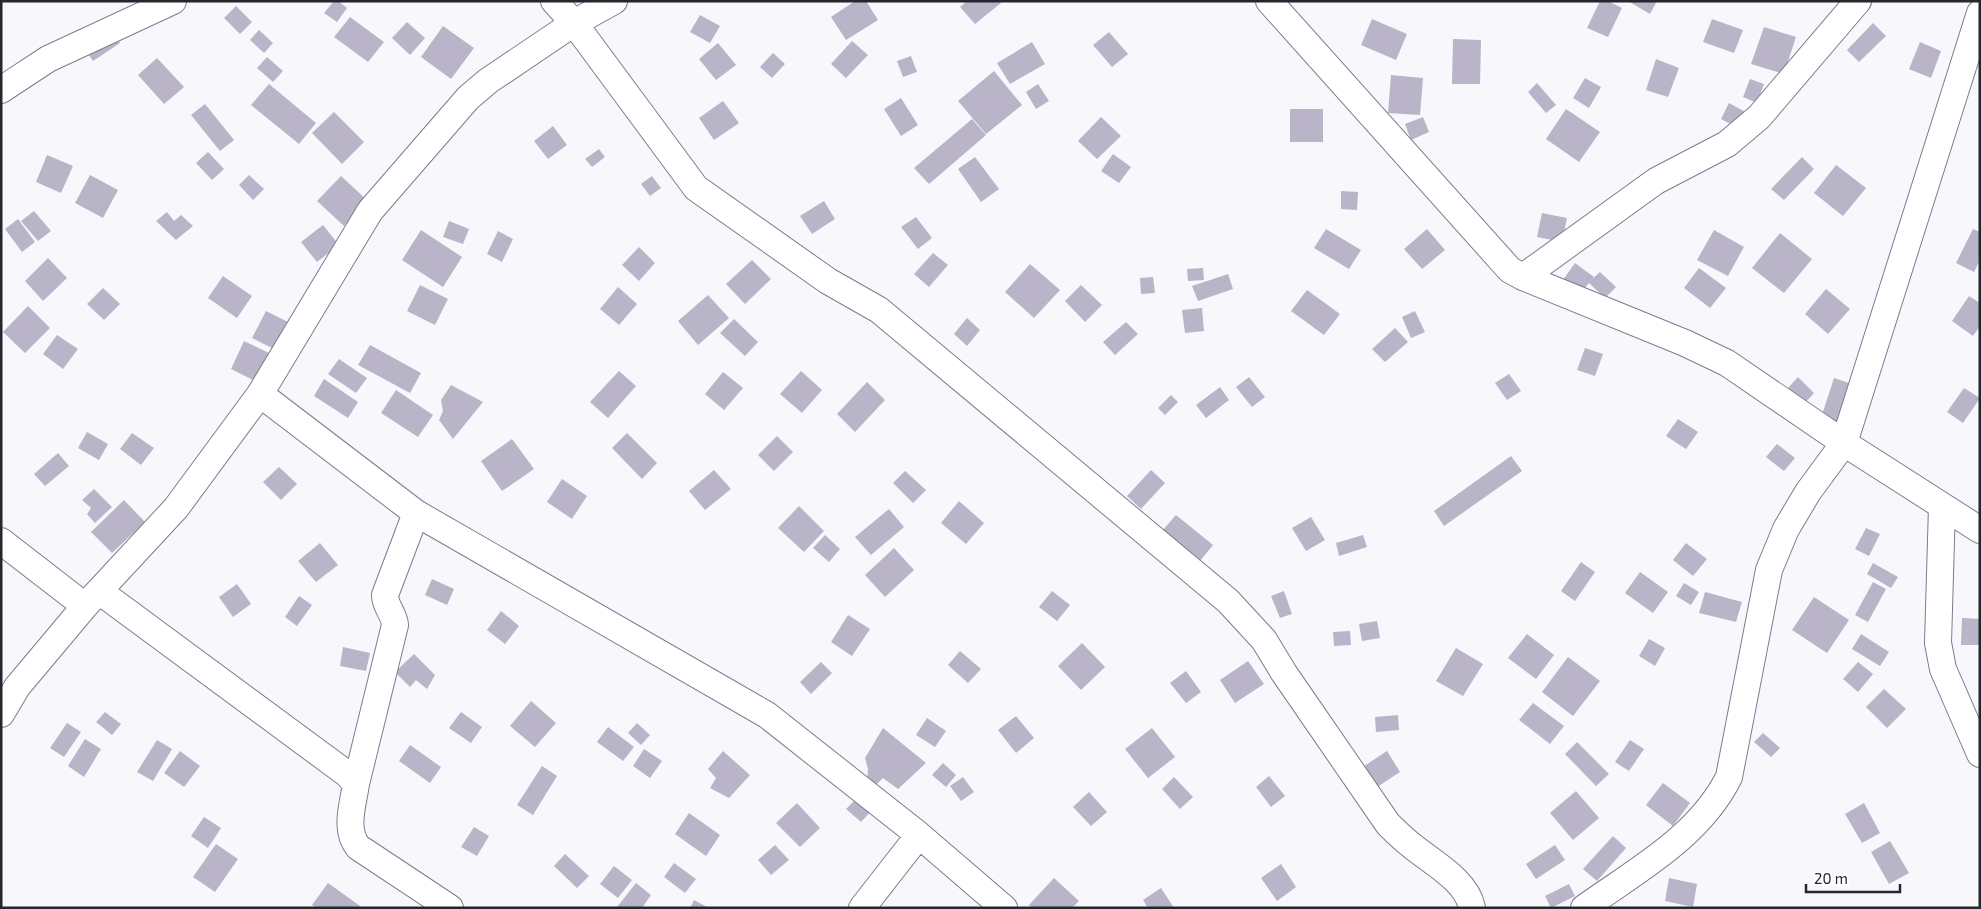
<svg xmlns="http://www.w3.org/2000/svg" width="1981" height="909" font-family="'Exo 2',sans-serif">
<style>
.building{fill:#b9b4c8}
.lines{fill:none;stroke-linecap:round;stroke-linejoin:round}
.minor-casing{stroke:#7f7b8e;stroke-width:28}
.minor{stroke:#fff;stroke-width:26}
</style>
<rect width="100%" height="100%" fill="#f8f7fc"/>
<path class="building" d="M334,1H338L347,8L337,22L324,13Z
M855,1H866L878,20L846,40L831,17Z
M967,1H1000L1001,3L975,24L960,7Z
M1600,1H1608L1622,8L1608,37L1587,28Z
M1628,1H1657L1650,14Z
M236,6L252,22L240,34L224,18Z
M700,15L720,26L710,43L690,32Z
M350,17L384,42L368,62L334,37Z
M1372,19L1407,34L1396,60L1361,45Z
M1712,19L1743,30L1734,53L1703,42Z
M407,22L425,38L410,55L392,38Z
M1873,23L1886,36L1859,62L1847,50Z
M443,26L474,48L451,79L421,57Z
M1764,27L1796,37L1784,74L1751,64Z
M259,30L273,43L264,53L250,40Z
M112,31L120,43L93,61L85,49Z
M1109,32L1128,54L1112,67L1093,45Z
M1453,39L1481,40L1480,84H1452Z
M852,41L868,55L846,78L831,64Z
M1032,42L1045,64L1010,84L997,63Z
M1920,42L1941,51L1931,78L1909,69Z
M718,43L736,65L716,80L699,59Z
M773,53L785,64L772,78L760,67Z
M911,56L917,72L903,77L897,61Z
M267,57L283,71L273,82L257,68Z
M157,58L184,87L164,104L138,75Z
M1656,59L1679,68L1668,97L1646,90Z
M994,71L1022,105L986,134L958,101Z
M1391,75L1423,78L1420,115L1388,113Z
M1585,78L1601,87L1589,108L1573,98Z
M1750,79L1764,84L1757,103L1743,97Z
M1537,83L1556,105L1546,113L1528,92Z
M269,84L316,123L299,144L251,105Z
M1038,84L1049,101L1036,109L1026,92Z
M901,98L918,125L901,136L884,109Z
M723,101L739,123L714,140L699,118Z
M1729,103L1749,114L1740,129L1721,119Z
M205,104L234,140L220,151L191,115Z
M1290,109H1323V142H1290Z
M1566,109L1600,132L1579,162L1546,139Z
M334,112L364,142L342,164L312,133Z
M1101,117L1121,136L1097,159L1078,141Z
M1423,117L1429,132L1411,140L1405,124Z
M972,119L986,135L929,184L914,168Z
M553,126L567,145L548,159L534,141Z
M599,149L605,157L592,167L585,159Z
M208,152L224,169L212,180L196,163Z
M1113,154L1131,167L1119,183L1101,171Z
M47,155L73,166L61,193L36,182Z
M975,157L999,189L981,202L958,169Z
M1802,157L1814,169L1784,200L1771,189Z
M1836,165L1866,188L1843,216L1814,193Z
M90,175L118,190L103,218L75,203Z
M249,175L264,189L253,200L239,185Z
M341,176L368,201L344,226L317,201Z
M652,176L661,188L650,196L641,184Z
M1341,191L1358,192L1357,210L1341,209Z
M824,201L835,219L812,234L800,216Z
M34,211L51,231L38,241L21,221Z
M167,212L174,221L181,215L193,226L176,240L156,221Z
M1542,213L1567,218L1562,242L1537,237Z
M916,217L932,238L918,249L901,227Z
M18,219L35,242L22,252L5,229Z
M449,221L469,229L463,244L443,237Z
M323,225L339,245L317,262L301,242Z
M1326,229L1361,250L1349,269L1314,248Z
M1427,229L1445,250L1422,269L1404,249Z
M1973,229L1980,232V260L1974,272L1956,263Z
M421,230L462,257L443,287L402,260Z
M1714,230L1744,247L1728,276L1697,260Z
M498,231L513,239L502,262L487,254Z
M1780,233L1812,259L1784,293L1752,268Z
M639,247L655,263L639,281L622,265Z
M933,253L948,265L929,287L914,274Z
M48,258L67,278L43,301L25,281Z
M752,260L771,279L745,304L726,284Z
M1575,263L1594,277L1590,281L1600,272L1616,287L1605,298L1589,283L1581,293L1563,280Z
M1030,264L1060,290L1034,318L1005,292Z
M1203,268L1204,280L1188,281L1187,269Z
M1699,268L1726,288L1710,308L1684,288Z
M1228,274L1233,289L1198,301L1192,286Z
M223,276L252,296L237,318L208,298Z
M1153,277L1155,293L1141,294L1140,278Z
M420,285L448,299L435,325L407,311Z
M1081,285L1102,305L1085,322L1065,301Z
M618,287L637,304L619,325L600,309Z
M103,288L120,304L104,320L87,304Z
M1826,289L1850,309L1828,334L1805,314Z
M1307,290L1340,314L1324,335L1291,311Z
M708,295L729,318L698,345L678,321Z
M1969,296L1980,303V326L1973,336L1952,321Z
M28,306L50,328L25,353L3,332Z
M1202,308L1204,331L1185,333L1182,310Z
M266,311L292,324L278,351L252,338Z
M1415,311L1425,332L1411,338L1402,317Z
M967,318L980,330L967,346L954,334Z
M734,319L758,342L745,356L720,333Z
M1126,322L1138,334L1115,355L1103,342Z
M1395,328L1408,342L1385,362L1372,349Z
M57,335L78,349L63,369L43,354Z
M244,341L273,355L259,383L231,369Z
M370,345L421,373L410,393L358,365Z
M1585,348L1603,354L1595,376L1577,370Z
M339,359L367,378L356,393L328,374Z
M619,371L636,386L608,418L590,402Z
M801,371L822,390L802,413L780,394Z
M723,372L743,388L724,410L705,394Z
M1509,374L1521,391L1507,400L1495,383Z
M1249,377L1265,397L1252,407L1236,387Z
M1798,377L1814,393L1805,403L1788,388Z
M1834,378L1855,385L1843,425L1821,418Z
M324,379L358,402L348,418L314,396Z
M867,382L885,400L855,432L837,414Z
M451,385L483,402L453,439L439,420L443,411L441,400Z
M1220,387L1229,400L1206,418L1196,405Z
M1964,388L1980,398L1963,423L1947,412Z
M396,390L433,415L418,437L381,413Z
M1171,395L1178,402L1165,415L1158,408Z
M1678,419L1698,432L1686,449L1666,436Z
M87,432L108,444L99,460L78,448Z
M132,433L154,448L141,465L120,449Z
M627,433L657,463L642,479L612,448Z
M777,436L793,452L774,471L758,455Z
M512,439L534,469L502,491L481,461Z
M1777,444L1795,458L1784,471L1766,457Z
M58,453L69,466L45,486L34,474Z
M1511,456L1522,471L1444,526L1434,511Z
M279,467L297,484L281,500L263,482Z
M714,470L731,489L705,510L689,491Z
M1151,470L1165,483L1141,509L1127,496Z
M905,471L926,490L913,503L893,483Z
M562,479L587,496L572,519L547,502Z
M94,489L112,507L95,523L87,514L91,508L82,500Z
M124,500L145,522L112,553L91,532Z
M959,501L984,523L966,544L941,523Z
M799,506L824,531L804,552L778,528Z
M889,509L904,527L871,555L855,537Z
M1176,515L1213,545L1200,561L1162,531Z
M1311,517L1325,540L1306,551L1292,528Z
M1866,528L1880,534L1869,556L1855,549Z
M825,535L840,549L829,562L813,548Z
M1363,535L1367,547L1339,556L1336,543Z
M320,543L338,565L316,582L298,561Z
M1686,543L1707,559L1693,576L1673,560Z
M894,548L914,570L885,597L865,575Z
M1581,562L1595,572L1575,601L1561,591Z
M1873,563L1898,577L1891,588L1867,574Z
M1640,572L1668,592L1653,613L1625,593Z
M432,579L454,589L447,605L425,595Z
M1873,582L1886,589L1868,622L1855,615Z
M1684,583L1699,592L1691,605L1676,596Z
M237,584L251,604L233,617L219,597Z
M1052,591L1070,605L1057,621L1039,607Z
M1284,591L1292,614L1280,618L1271,596Z
M1705,592L1742,602L1736,622L1699,613Z
M299,596L312,605L297,626L285,617Z
M1814,597L1849,620L1827,653L1792,630Z
M501,611L519,626L505,644L487,630Z
M848,615L870,629L852,656L831,642Z
M1962,618L1980,619V645H1961Z
M1377,621L1380,638L1362,641L1359,624Z
M1350,631L1351,645L1334,646L1333,632Z
M1527,634L1554,655L1536,679L1508,658Z
M1861,634L1889,652L1880,666L1852,649Z
M1649,639L1665,648L1655,666L1639,656Z
M1082,643L1105,667L1081,690L1058,666Z
M343,647L370,653L366,671L340,666Z
M1456,648L1483,664L1463,696L1436,681Z
M960,651L981,669L968,683L948,665Z
M414,654L435,675L427,689L416,680L410,687L395,672Z
M1568,657L1600,681L1573,716L1542,692Z
M1248,661L1264,684L1235,703L1220,680Z
M821,662L832,673L811,694L800,682Z
M1858,662L1873,674L1858,692L1843,679Z
M1186,671L1201,692L1186,703L1170,683Z
M1884,689L1906,709L1887,728L1866,707Z
M531,701L556,723L535,747L510,726Z
M1533,703L1564,726L1550,744L1519,720Z
M105,712L121,724L112,735L96,722Z
M461,712L482,727L471,743L449,728Z
M1398,715L1399,730L1376,732L1375,717Z
M1016,716L1034,738L1016,753L998,730Z
M927,718L946,731L935,747L916,735Z
M67,723L81,732L64,757L50,748Z
M637,723L650,735L641,745L628,733Z
M608,727L634,747L623,761L597,742Z
M883,728L926,763L898,789L883,778L876,785L867,780L868,769L865,758Z
M1152,728L1175,757L1148,778L1125,749Z
M1763,733L1780,748L1771,757L1754,742Z
M85,739L101,749L84,777L68,766Z
M157,740L172,749L153,781L137,772Z
M1630,740L1644,749L1629,771L1615,762Z
M1577,742L1609,774L1596,786L1565,754Z
M410,745L441,767L430,783L399,761Z
M644,749L662,761L650,778L633,766Z
M180,751L200,766L184,787L164,773Z
M723,751L750,775L729,798L710,788L716,778L708,769Z
M1387,751L1400,772L1374,789L1361,768Z
M943,763L956,775L946,787L932,775Z
M542,766L557,776L533,815L517,805Z
M1269,776L1285,796L1271,807L1256,787Z
M963,777L974,792L961,801L950,786Z
M1174,777L1193,797L1180,809L1162,789Z
M1663,783L1690,803L1673,826L1646,805Z
M1576,791L1599,818L1573,840L1550,813Z
M1089,792L1107,812L1091,826L1073,807Z
M859,796L873,809L861,822L846,809Z
M797,803L820,828L800,847L776,823Z
M1864,803L1880,833L1862,843L1845,814Z
M689,813L720,835L706,856L675,834Z
M204,817L221,828L208,848L191,836Z
M474,827L489,836L477,856L461,847Z
M1613,836L1626,848L1597,881L1583,869Z
M1890,841L1909,873L1889,884L1871,852Z
M216,844L238,859L215,892L193,877Z
M775,845L789,860L771,875L758,860Z
M1555,845L1565,860L1536,879L1526,864Z
M565,854L589,876L577,888L554,866Z
M674,863L696,879L685,893L664,877Z
M1281,864L1296,887L1277,901L1261,878Z
M614,866L632,880L618,898L600,884Z
M1054,878L1079,901L1072,908H1032L1029,905Z
M1669,878L1697,884L1693,907L1665,901Z
M328,883L363,908H316L312,905Z
M636,883L651,895L642,908H619L617,907Z
M1569,884L1575,896L1551,908L1545,896Z
M1161,888L1174,908H1148L1143,900Z
M694,900L709,908H690Z"/>
<g class="lines">
<defs>
<path id="minor" d="M554,1L574,23L696,188L828,281L879,310L1228,601L1264,640L1284,673L1388,824C1395,831 1403,839 1411,845C1431,862 1467,880 1472,908
M1269,1L1510,270L1523,277L1685,343L1727,363L1844,443L1980,530
M1,90L48,59L173,1
M1523,277L1656,181L1727,144L1759,117L1858,1
M260,394L416,513L767,715L919,835L1004,908
M1942,506L1938,643L1943,669L1980,754
M1,541L85,606
M99,591L347,774L356,784C353,805 344,829 358,847L450,908
M1,714L17,687L85,606L176,508L260,394L370,211L468,98L488,81L574,23L614,1
M356,784L395,625C394,613 385,607 385,595L416,513
M862,908L919,835
M1584,908C1637,870 1699,837 1729,777L1769,570L1786,529L1808,492L1844,443L1980,13"/>
</defs>
<use href="#minor" class="minor-casing"/>
<use href="#minor" class="minor"/>
</g>
<rect width="1981" height="909" fill="none" stroke="#27252d" stroke-width="5"/>
<path d="M1806 884v8h94v-8" fill="none" stroke="#27252d" stroke-width="2.5"/>
<text x="1814" y="884" font-size="15" fill="#27252d" stroke="#ffffff" stroke-width="4" paint-order="stroke">20 m</text>
</svg>
